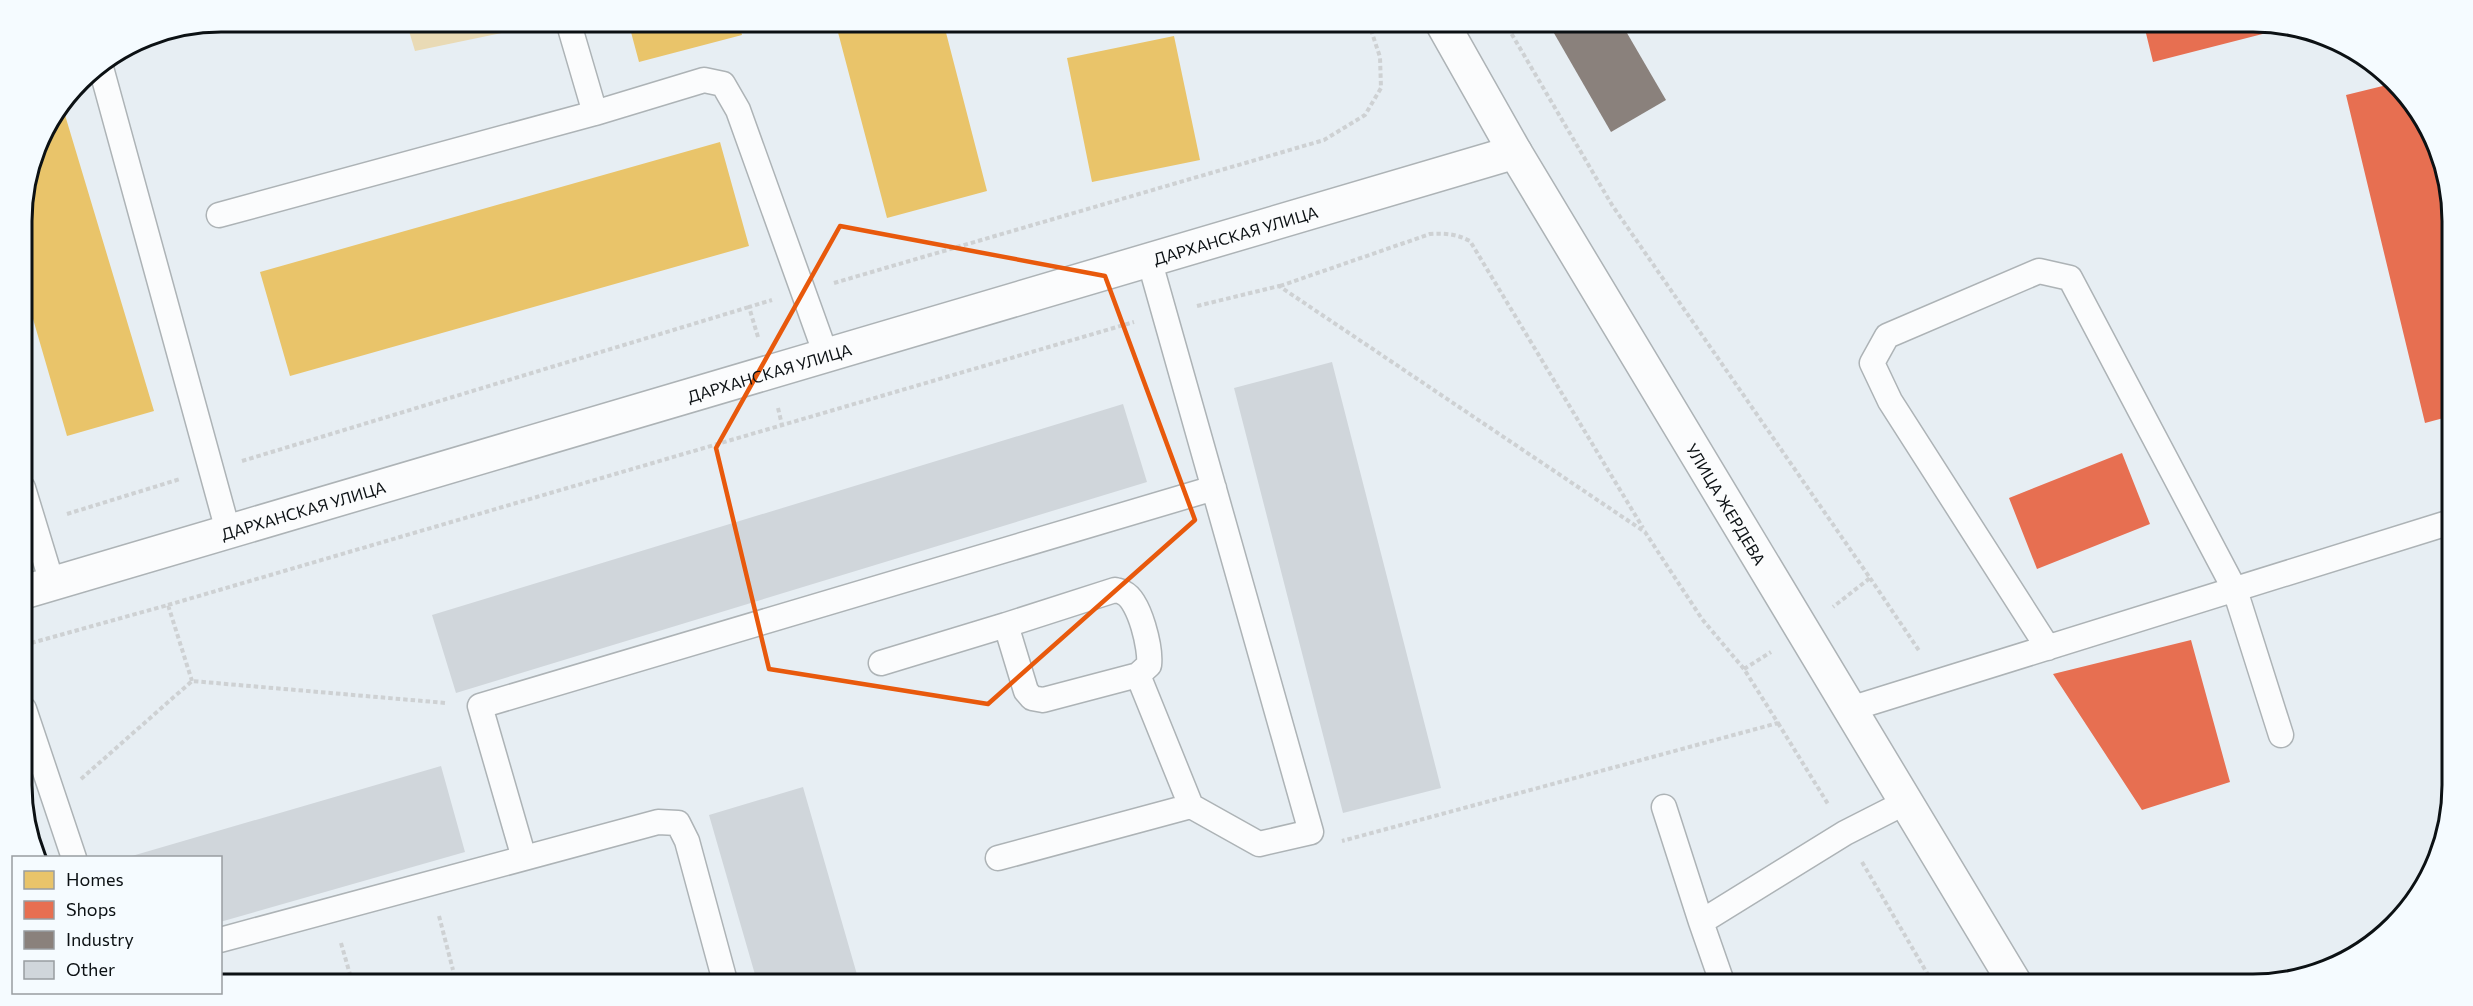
<svg xmlns="http://www.w3.org/2000/svg" width="2473" height="1006" font-family="Commissioner,sans-serif">
<style>
.green{fill:#e9dab5}
.homes{fill:#e9c46a}
.shops{fill:#e76f51}
.industry{fill:#8a817c}
.building{fill:#d0d6db}
.lines{fill:none;stroke-linecap:round;stroke-linejoin:round}
.lane-casing{stroke:#adb3b6;stroke-width:27}
.secondary-casing{stroke:#adb3b6;stroke-width:36}
.path{stroke:#ced1d3;stroke-width:4;stroke-dasharray:4.5 3;stroke-linecap:butt}
.lane{stroke:#fbfcfd;stroke-width:24}
.secondary{stroke:#fbfcfd;stroke-width:33}
.marked{fill:none;stroke:#e8590c;stroke-width:4.5;stroke-linejoin:round}
.labels{text-anchor:middle;dominant-baseline:central;stroke-width:6;stroke-linejoin:round;paint-order:stroke}
.street-label{font-size:16px;fill:#0c1114;stroke:#f5fbff}
.rim{fill:none;stroke:#0c1114;stroke-width:3}
</style>
<rect width="100%" height="100%" fill="#e7eef3"/>
<path class="green" d="M406,21H525L526,28L415,51Z"/>
<path class="homes" d="M628,21H738L742,35L639,62Z
M835,21H943L987,191L887,218Z
M1174,36L1200,160L1092,182L1067,58Z
M62,105L154,411L67,436L22,281L21,207L41,132Z
M720,142L749,246L290,376L260,272Z"/>
<path class="shops" d="M2143,21H2253L2290,27L2153,62Z
M2395,83L2411,99L2450,194L2451,416L2425,423L2346,95Z
M2122,453L2150,524L2037,569L2009,498Z
M2191,640L2230,782L2142,810L2053,674Z"/>
<path class="industry" d="M1547,21H1620L1666,100L1611,132Z"/>
<path class="building" d="M1332,362L1441,788L1343,813L1234,388Z
M1123,404L1147,482L456,693L432,615Z
M441,766L465,852L220,922V858H125Z
M803,787L860,985H758L709,815Z"/>
<g class="lines">
<defs>
<path id="lane" d="M568,21L595,113
M100,64L228,531
M219,215L595,113L704,80L723,84L738,110L826,355
M23,488L52,583
M2048,648L1890,401L1872,363L1887,336L2039,271L2070,278L2235,590L2281,735
M881,663L1006,625
M1138,675L1149,665C1151,649 1140,601 1124,593C1121,591 1118,591 1115,590L1006,625L1026,691L1032,698L1043,700L1138,675L1191,806
M24,709L74,858
M1850,709L2451,522
M1664,807L1701,922
M524,858L480,706L1214,488
M998,858L1191,806L1259,844L1311,832L1149,259
M220,940L658,822L678,823L687,841L726,985
M1723,985L1701,922L1845,833L1906,802"/>
<g id="secondary">
<path id="s1" d="M1441,21L1515,152L2016,985"/>
<path id="s2" d="M24,592L1515,152"/>
</g>
</defs>
<use href="#lane" class="lane-casing"/>
<use href="#secondary" class="secondary-casing"/>
<path class="path" d="M1504,21L1612,205L1870,578L1833,607
M834,283L1324,140L1365,115L1381,88L1380,57L1369,24
M1280,286L1430,234C1446,233 1456,234 1470,241L1643,528
M1197,306L1279,286L1645,532L1702,619L1744,669L1778,723L1342,841
M758,337L749,307L772,300
M778,408L782,425
M242,461L749,307
M67,514L180,479
M1870,578L1920,652
M168,605L1134,322
M24,645L168,605L192,681
M1744,669L1771,652
M1778,723L1828,804
M81,779L192,681L446,703
M1862,862L1934,985
M439,916L453,970
M341,943L353,985"/>
<use href="#lane" class="lane"/>
<use href="#secondary" class="secondary"/>
</g>
<path class="marked" d="M840,226L1105,276L1195,520L988,704L769,669L716,448Z"/>
<g class="labels">
<g class="street-label">
<text stroke="none"><textPath href="#s2" startOffset="1263">ДАРХАНСКАЯ УЛИЦА</textPath></text>
<text stroke="none"><textPath href="#s2" startOffset="777">ДАРХАНСКАЯ УЛИЦА</textPath></text>
<text stroke="none"><textPath href="#s1" startOffset="561">УЛИЦА ЖЕРДЕВА</textPath></text>
<text stroke="none"><textPath href="#s2" startOffset="291">ДАРХАНСКАЯ УЛИЦА</textPath></text>
</g>
</g>
<path d="M0 0H2473V1006H0ZM221 32H2253A189 189 0 0 1 2442 221V785A189 189 0 0 1 2253 974H221A189 189 0 0 1 32 785V221A189 189 0 0 1 221 32Z" fill="#f5fbff" fill-rule="evenodd"/>
<path class="rim" d="M221 32H2253A189 189 0 0 1 2442 221V785A189 189 0 0 1 2253 974H221A189 189 0 0 1 32 785V221A189 189 0 0 1 221 32Z"/>
<rect x="12" y="856" width="210" height="138" fill="#f5fbff" stroke="#989da1" stroke-width="1.5"/>
<rect x="24" y="871" width="30" height="18" fill="#e9c46a" stroke="#989da1" stroke-width="1.5"/>
<text x="66" y="886" font-size="18" fill="#0c1114">Homes</text>
<rect x="24" y="901" width="30" height="18" fill="#e76f51" stroke="#989da1" stroke-width="1.5"/>
<text x="66" y="916" font-size="18" fill="#0c1114">Shops</text>
<rect x="24" y="931" width="30" height="18" fill="#8a817c" stroke="#989da1" stroke-width="1.5"/>
<text x="66" y="946" font-size="18" fill="#0c1114">Industry</text>
<rect x="24" y="961" width="30" height="18" fill="#d0d6db" stroke="#989da1" stroke-width="1.5"/>
<text x="66" y="976" font-size="18" fill="#0c1114">Other</text>
</svg>
